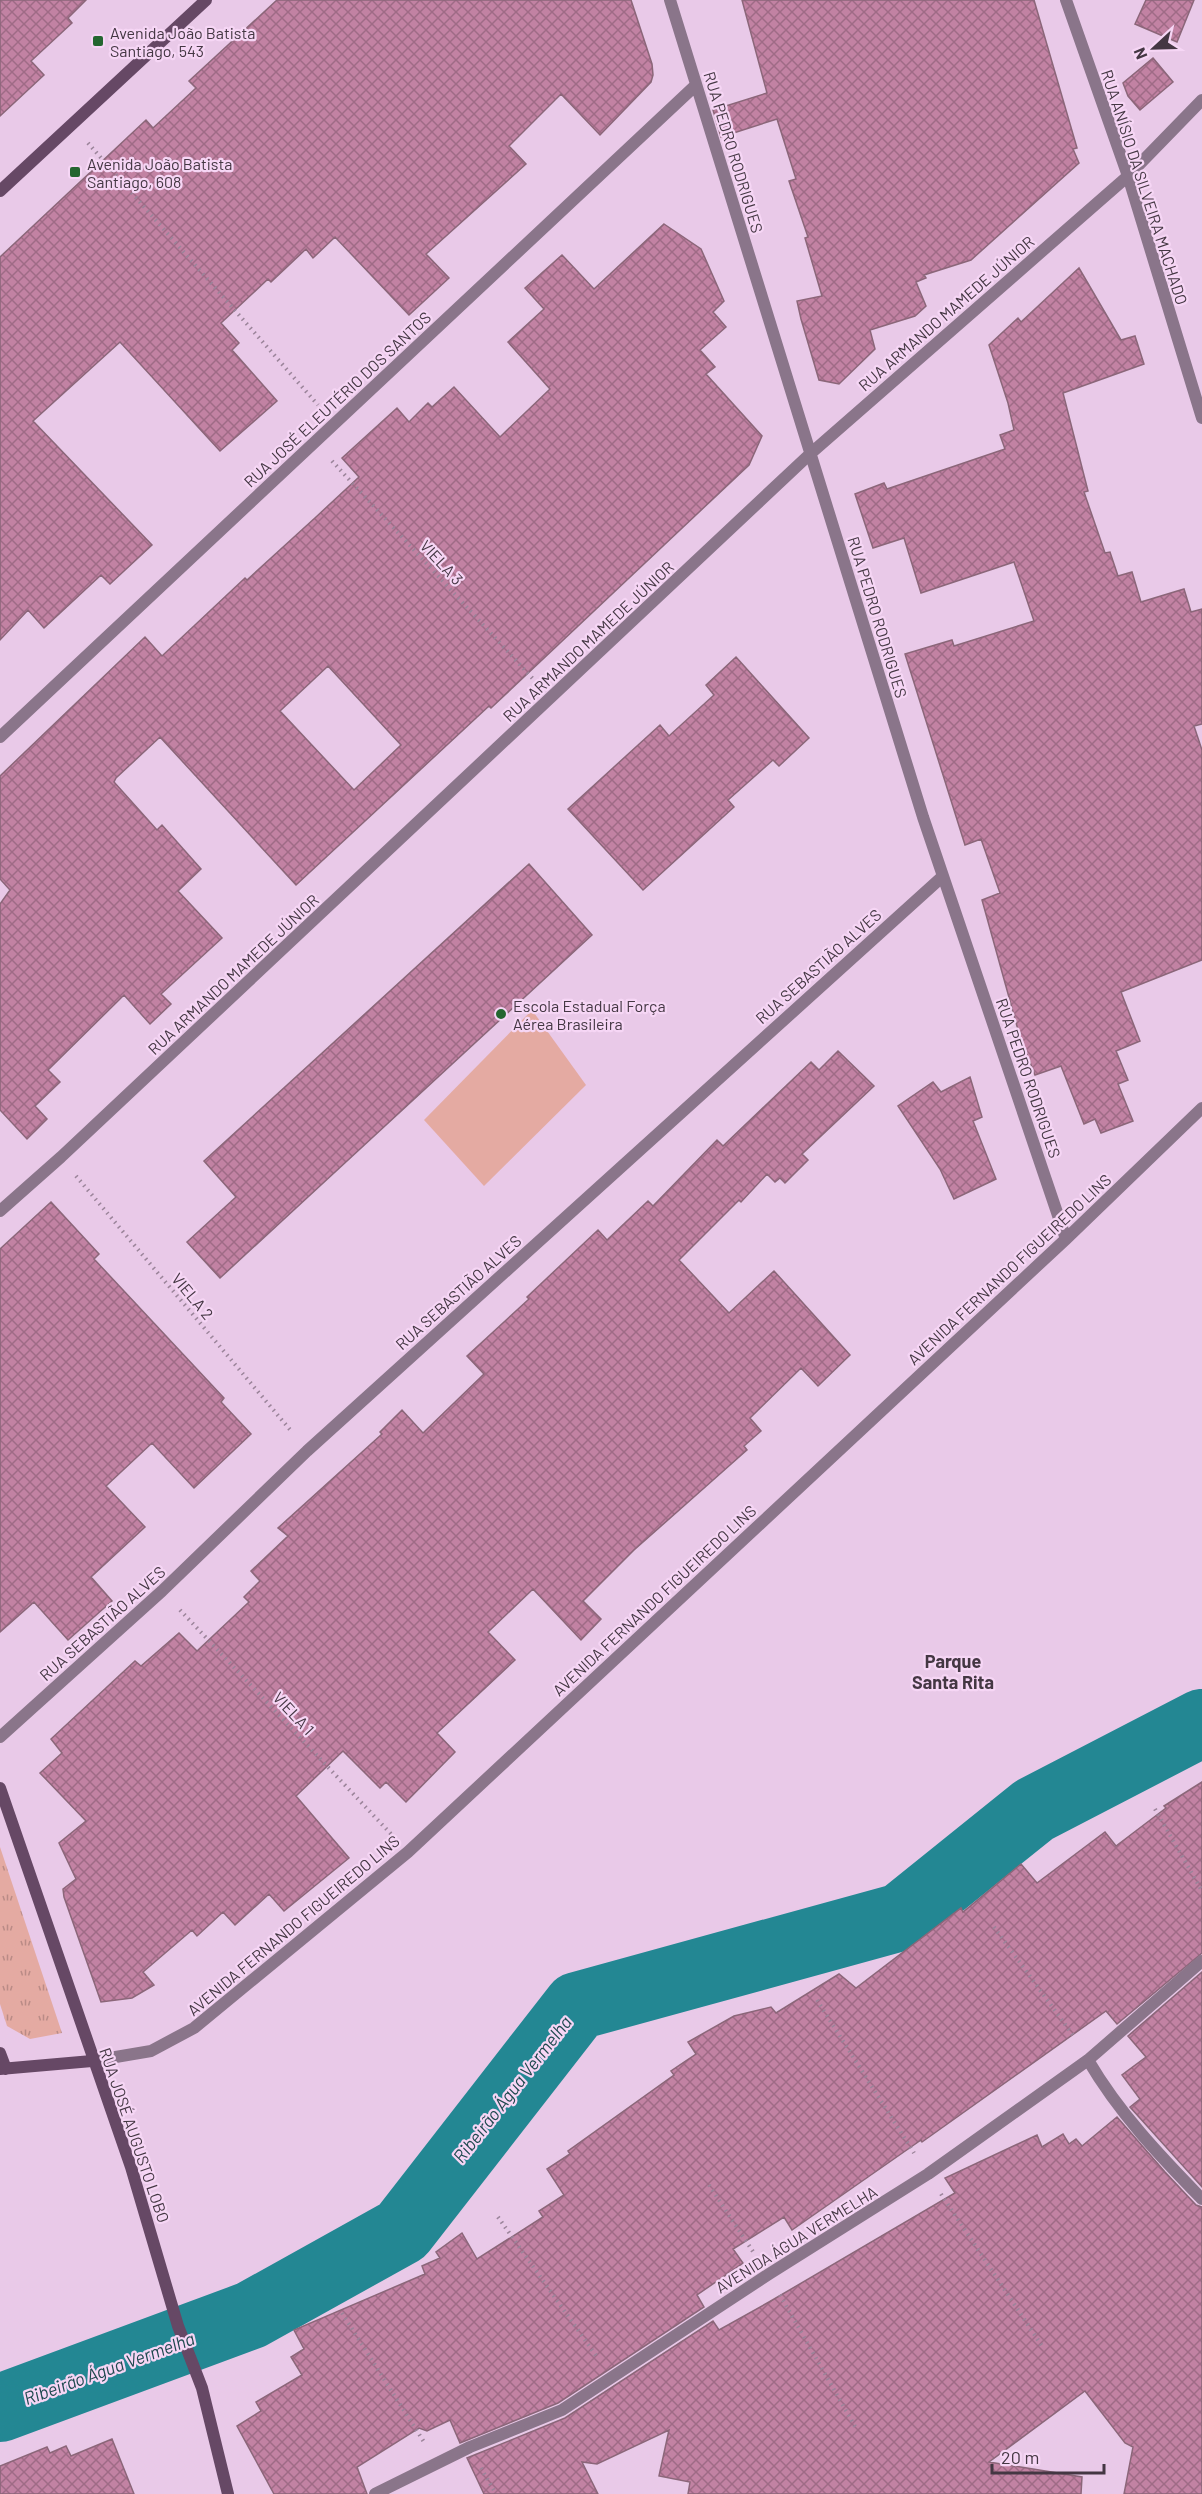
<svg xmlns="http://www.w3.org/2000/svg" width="1202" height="2494" font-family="Barlow,sans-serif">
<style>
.grass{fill:url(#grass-tufts)}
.garden{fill:#e4aaa2}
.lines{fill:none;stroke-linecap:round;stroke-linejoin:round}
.river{stroke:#238793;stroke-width:68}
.building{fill:url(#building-cross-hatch);stroke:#8b6679;stroke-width:1.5;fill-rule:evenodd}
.path{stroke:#9b849a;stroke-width:4;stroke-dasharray:1.5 4.5;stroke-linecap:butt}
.street{stroke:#8a758a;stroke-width:12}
.secondary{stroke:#664865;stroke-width:12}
.poi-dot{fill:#246630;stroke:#f6d6f5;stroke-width:2}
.labels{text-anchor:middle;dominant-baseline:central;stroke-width:4.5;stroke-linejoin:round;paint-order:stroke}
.poi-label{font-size:16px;fill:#443743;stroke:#f6d6f5;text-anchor:start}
.street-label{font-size:16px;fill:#443743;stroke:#f6d6f5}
.neighbourhood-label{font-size:18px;font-weight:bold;fill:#443743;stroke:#f6d6f5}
.water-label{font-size:18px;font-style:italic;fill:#1f494f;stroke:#f6d6f5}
</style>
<defs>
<pattern id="grass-tufts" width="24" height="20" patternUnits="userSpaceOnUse" patternTransform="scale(1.5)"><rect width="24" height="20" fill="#e4aaa2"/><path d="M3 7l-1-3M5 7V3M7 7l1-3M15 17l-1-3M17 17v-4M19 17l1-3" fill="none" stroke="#ba8b86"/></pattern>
<pattern id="building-cross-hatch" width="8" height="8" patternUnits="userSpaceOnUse" patternTransform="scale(1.5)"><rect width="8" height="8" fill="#c282a3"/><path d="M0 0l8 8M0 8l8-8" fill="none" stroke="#9f6b86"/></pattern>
</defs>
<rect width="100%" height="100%" fill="#e9c9e8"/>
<path class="grass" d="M0,1847L62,2033L30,2039L7,2026L0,2004Z"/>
<path class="garden" d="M532,1010L586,1085L484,1186L424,1120Z"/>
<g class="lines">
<path class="river" d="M0,2408L251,2315L402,2231L577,2006L901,1917L1034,1810L1202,1723"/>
</g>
<path class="building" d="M0,0H86L68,18L72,23L31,61L44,75L0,116Z
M277,0H631L652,64L653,75L651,82L600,135L561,94L509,146L526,164L426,254L449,278L409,315L335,237L313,258L306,249L271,282L268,279L221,323L239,343L232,350L277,401L220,451L120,342L33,421L152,545L110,584L101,575L44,628L28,610L0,640V257L146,120L153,128L196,88L189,81Z
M742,0H1034L1077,148L1073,149L1079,163L971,260L924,275L926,278L916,282L926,306L915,316L870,330L875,349L839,384L819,380L801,319L797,301L822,296L805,238L808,237L789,181L796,179L777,119L721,137L713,110L767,93Z
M1146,0H1194L1177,42L1135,24Z
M1153,58L1173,82L1140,110L1128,96L1123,83Z
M664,224L701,249L724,301L713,312L726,327L700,350L715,367L706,374L762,436L749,465L491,708L489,706L296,885L160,737L116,778L114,782L157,830L162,825L201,869L178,891L222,938L161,994L171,1004L150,1024L124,995L48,1070L60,1082L35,1106L47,1119L27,1139L0,1110V904L10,890L0,879V776L145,637L162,656L245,578L247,580L316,517L359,477L342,458L397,408L409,422L428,403L432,407L454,387L500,437L550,389L508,342L544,309L525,288L562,255L594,289ZM328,666L401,745L354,790L280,711Z
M1079,268L1121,340L1135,336L1144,364L1063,393L1088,491L1084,492L1105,553L1110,552L1118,576L1132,572L1141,602L1184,589L1191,612L1202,609V724L1194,726L1202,750V960L1121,992L1140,1041L1116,1051L1128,1080L1118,1084L1133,1121L1101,1133L1095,1119L1084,1124L1061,1066L1035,1075L1020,1037L982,900L1000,893L981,839L965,845L905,654L952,640L954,646L1034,621L1014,562L921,593L904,538L873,548L855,494L884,483L887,489L1005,449L1000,435L1014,430L1008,403L989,345L1018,318L1021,322Z
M736,657L809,738L779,766L773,760L728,800L734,807L643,890L568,809L660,725L669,736L714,695L706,685Z
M529,864L592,935L220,1278L187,1242L236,1197L204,1161Z
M838,1051L874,1086L802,1154L808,1160L785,1183L780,1178L775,1182L767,1174L741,1202L739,1200L679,1260L729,1313L774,1271L850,1355L818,1386L801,1368L750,1418L761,1431L744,1446L747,1450L634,1550L583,1601L601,1619L581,1640L533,1589L488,1632L515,1660L437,1733L455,1752L406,1802L386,1782L380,1788L343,1751L296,1796L349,1858L284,1911L269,1894L235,1925L223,1912L197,1936L192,1930L143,1972L154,1985L132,1998L101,2002L64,1897L63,1889L76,1879L59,1843L86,1821L40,1773L62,1753L51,1739L135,1661L141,1666L179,1633L197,1651L249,1602L244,1597L260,1581L251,1571L288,1536L278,1528L382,1434L380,1432L402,1410L423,1433L484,1374L467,1356L529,1299L527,1297L598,1230L607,1240L648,1201L653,1206L717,1140L723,1146L811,1062L819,1070Z
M970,1077L982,1117L973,1121L996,1179L954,1199L940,1169L898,1106L933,1082L941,1092Z
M51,1202L99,1254L94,1259L224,1398L221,1402L251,1434L194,1488L152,1443L106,1486L145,1527L91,1577L112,1601L68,1640L34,1602L0,1632V1249Z
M1202,1782V1953L1117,2024L1106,2011L922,2142L921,2140L792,2230L784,2217L733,2249L743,2263L697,2295L704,2307L558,2403L460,2443L450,2420L427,2431L419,2428L357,2467L367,2494H274L237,2426L261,2411L256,2402L302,2375L291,2357L304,2349L294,2330L425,2274L422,2266L440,2258L436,2252L462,2233L477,2259L543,2217L539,2211L564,2195L547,2169L570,2154L568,2151L674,2075L671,2071L696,2054L688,2042L734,2016L771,2007L776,2013L839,1974L856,1988L961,1908L963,1912L1021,1864L1037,1883L1105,1832L1116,1846L1166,1808L1164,1806Z
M1202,1972V2187L1130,2107L1140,2099L1122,2075L1146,2057L1128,2036Z
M1117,2117L1165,2172L1196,2205L1202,2207V2494H1124L1133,2447L1125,2443L1085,2391L989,2462L1082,2477L1081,2494H688L690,2482L659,2476L669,2430L597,2464L582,2462L598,2494H484L467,2458L565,2418L713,2321L719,2330L769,2302L955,2193L945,2178L1037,2135L1042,2147L1063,2134L1069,2144L1076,2139L1082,2146Z
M112,2439L134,2494H0V2466L47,2447L50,2453L66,2446L71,2456Z"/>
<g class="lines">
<path class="path" d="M88,143L318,405
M332,461L534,680
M76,1176L292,1432
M180,1610L391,1834
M1155,1809L1202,1891
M994,1927L1075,2038
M817,2000L914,2153
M709,2185L754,2253
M941,2194L1042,2346
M498,2217L597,2357
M780,2295L857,2430
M342,2313L424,2442
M481,2468L496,2494"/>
<path class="street" d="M670,0L923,817L1066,1239
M1066,0L1128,176L1202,418
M0,737L696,85
M0,1211L61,1157L810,454L1128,176L1202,100
M0,1737L162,1591L307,1451L942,877
M1088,2060C1119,2113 1160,2156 1202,2199
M92,2061L151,2051L194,2028L408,1852L1066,1239L1202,1108
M375,2494L470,2447L562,2410L769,2274L928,2174L1088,2060L1202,1961"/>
<path class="secondary" d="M0,191L206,0
M0,1788L131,2167L178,2326L202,2388L228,2494
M0,2053L6,2069
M0,2069L92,2061"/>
</g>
<g class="poi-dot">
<rect x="92" y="35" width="12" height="12" rx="3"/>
<rect x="69" y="166" width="12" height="12" rx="3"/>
<circle cx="501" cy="1014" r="6"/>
</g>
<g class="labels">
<g class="poi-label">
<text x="110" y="32">Avenida João Batista<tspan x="110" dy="18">Santiago, 543</tspan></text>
<text x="87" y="163">Avenida João Batista<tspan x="87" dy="18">Santiago, 608</tspan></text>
<text x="513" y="1005">Escola Estadual Força<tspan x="513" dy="18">Aérea Brasileira</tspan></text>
</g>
<g class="street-label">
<text transform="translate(734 152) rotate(73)">RUA PEDRO RODRIGUES</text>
<text transform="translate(1145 187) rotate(72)">RUA ANÍSIO DA SILVEIRA MACHADO</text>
<text transform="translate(946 313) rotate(-41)">RUA ARMANDO MAMEDE JÚNIOR</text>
<text transform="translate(337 399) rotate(-43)">RUA JOSÉ ELEUTÉRIO DOS SANTOS</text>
<text transform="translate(442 562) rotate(47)">VIELA 3</text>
<text transform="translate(878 617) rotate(73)">RUA PEDRO RODRIGUES</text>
<text transform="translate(588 641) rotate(-43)">RUA ARMANDO MAMEDE JÚNIOR</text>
<text transform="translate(818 966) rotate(-42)">RUA SEBASTIÃO ALVES</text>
<text transform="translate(233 974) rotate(-43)">RUA ARMANDO MAMEDE JÚNIOR</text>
<text transform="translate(1029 1078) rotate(71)">RUA PEDRO RODRIGUES</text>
<text transform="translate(1009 1269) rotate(-43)">AVENIDA FERNANDO FIGUEIREDO LINS</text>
<text transform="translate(458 1292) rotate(-42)">RUA SEBASTIÃO ALVES</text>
<text transform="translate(193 1296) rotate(50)">VIELA 2</text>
<text transform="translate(654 1600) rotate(-43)">AVENIDA FERNANDO FIGUEIREDO LINS</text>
<text transform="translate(102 1623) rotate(-42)">RUA SEBASTIÃO ALVES</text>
<text transform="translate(294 1713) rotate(47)">VIELA 1</text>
<text transform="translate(293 1925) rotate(-40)">AVENIDA FERNANDO FIGUEIREDO LINS</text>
<text transform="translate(135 2135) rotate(71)">RUA JOSÉ AUGUSTO LOBO</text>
<text transform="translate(796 2239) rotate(-32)">AVENIDA ÁGUA VERMELHA</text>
</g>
<g class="neighbourhood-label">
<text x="953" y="1661">Parque<tspan x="953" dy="21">Santa Rita</tspan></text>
</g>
<g class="water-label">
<text transform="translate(512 2089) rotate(-52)">Ribeirão Água Vermelha</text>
<text transform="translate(109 2368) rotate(-20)">Ribeirão Água Vermelha</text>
</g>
</g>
<g transform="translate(1154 48) rotate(248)" stroke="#f6d6f5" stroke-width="4.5" paint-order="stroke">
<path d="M0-4.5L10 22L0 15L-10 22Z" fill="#443743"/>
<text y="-9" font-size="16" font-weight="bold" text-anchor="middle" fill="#443743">N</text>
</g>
<path d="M992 2464v9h112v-9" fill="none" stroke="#443743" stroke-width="3"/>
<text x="1001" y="2464" font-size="18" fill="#443743" stroke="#f6d6f5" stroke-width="4.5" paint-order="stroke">20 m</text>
</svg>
